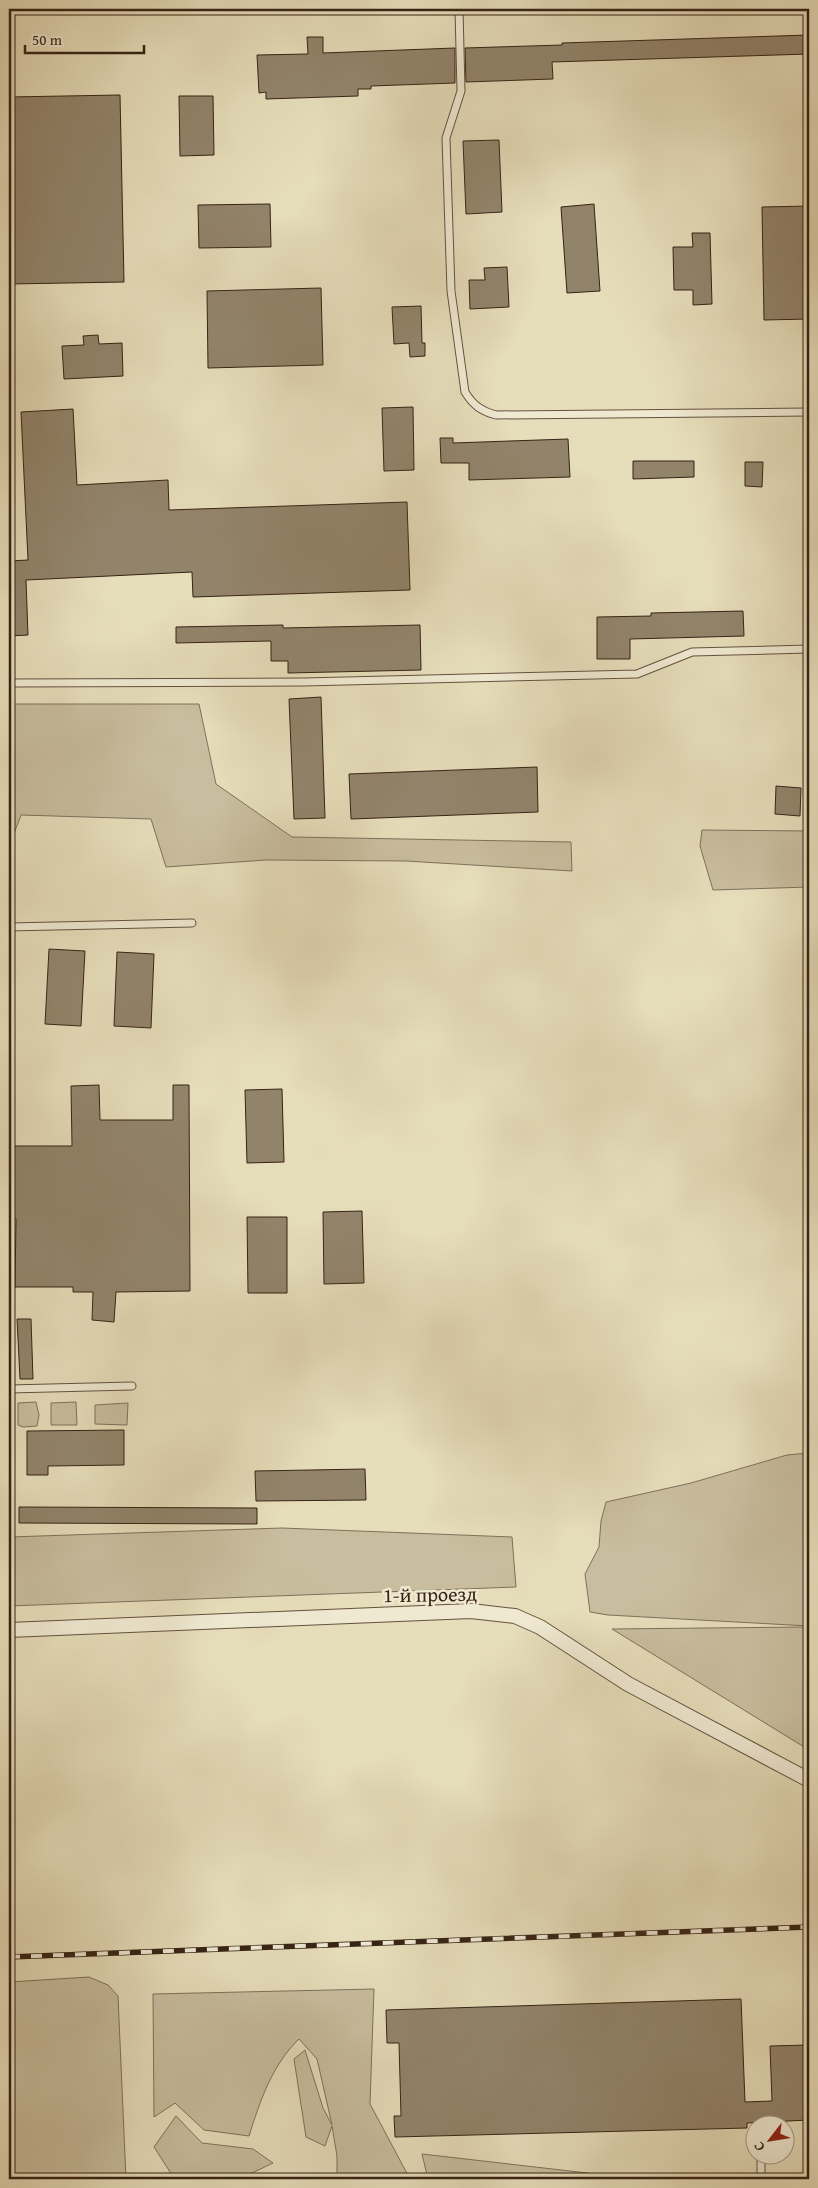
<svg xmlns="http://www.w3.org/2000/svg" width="818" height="2188" font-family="'Gentium Book Plus',serif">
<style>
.green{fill:#c8bd9e;stroke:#80705a}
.building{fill:#92846b;stroke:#372315}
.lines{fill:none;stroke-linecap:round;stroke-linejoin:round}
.service-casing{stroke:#63523e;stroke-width:9}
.minor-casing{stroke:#63523e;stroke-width:16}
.service{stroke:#efe9d2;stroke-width:7}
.minor{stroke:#efe9d2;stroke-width:14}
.rail-casing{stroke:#372315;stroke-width:5.5}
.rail{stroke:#efe9d2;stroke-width:4;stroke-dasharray:11;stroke-linecap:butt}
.labels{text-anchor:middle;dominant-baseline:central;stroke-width:5;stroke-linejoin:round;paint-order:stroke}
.street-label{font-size:20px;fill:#372315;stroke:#efe9d2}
</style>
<rect width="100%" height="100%" fill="#e6ddba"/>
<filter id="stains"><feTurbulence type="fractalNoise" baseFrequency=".004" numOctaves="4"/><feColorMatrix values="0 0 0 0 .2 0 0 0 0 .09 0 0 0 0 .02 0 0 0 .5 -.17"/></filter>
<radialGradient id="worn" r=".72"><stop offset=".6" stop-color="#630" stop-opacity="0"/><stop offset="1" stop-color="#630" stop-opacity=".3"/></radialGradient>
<path class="green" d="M9,704H199L216,784L292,837L571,842L572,871L406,861L266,860L166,867L151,819L21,815L12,839H9Z
M702,830L809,831V887L713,890L700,846Z
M36,1402L39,1415L37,1426L23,1427L18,1425V1403Z
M76,1402L77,1425H51V1403Z
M128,1403L127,1425L95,1424V1405Z
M809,1453V1626L608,1615L590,1612L585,1574L599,1547L601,1521L606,1502L691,1483L787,1455Z
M282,1528L512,1537L516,1587L9,1606V1537Z
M809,1628V1750L612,1629L803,1627Z
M89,1977L108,1985L118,1996L126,2179H9V1982Z
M374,1989L370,2104L410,2179H337V2156L332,2126L325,2146L306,2137L294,2059L305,2050L323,2108L332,2125L317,2059L299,2039C272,2065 260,2101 249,2136L204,2130L175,2103L154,2117L153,1994Z
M176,2116L202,2143L253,2149L273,2163L250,2174L172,2175L154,2147Z
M422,2154L596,2174L600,2179H426L427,2175Z"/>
<path class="building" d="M809,35V54L552,62L553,79L466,82L465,48L562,45V43Z
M307,37H323V53L455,48V83L371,86V89H358V96L266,99V92L259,93L257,55L308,54Z
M120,95L124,282L9,284V97Z
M179,96H213L214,155L180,156Z
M499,140L502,212L466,214L463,141Z
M270,204L271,247L199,248L198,205Z
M594,204L600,291L567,293L561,207Z
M809,206V319L764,320L762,207Z
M692,233H710L712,304L693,305V290H674L673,247H693Z
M507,267L509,307L470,309L469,280H485L484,268Z
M321,288L323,365L208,368L207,291Z
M421,306L422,343H425V356L410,357L409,343L394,344L392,307Z
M98,335L99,344L122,343L123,376L64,379L62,346L84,345L83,336Z
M413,407L414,470L384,471L382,408Z
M73,409L77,485L168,480L169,510L407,502L410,590L193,597L192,572L26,580L28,635L9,636V561L28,560L21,412Z
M440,438H453V443L568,439L570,477L469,480V463H441Z
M633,461H694V477L633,479Z
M745,462H763L762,487L745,486Z
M743,611L744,636L630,639V659H597V617L651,616V613Z
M283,625V628L420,625L421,670L288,673V661H271V641L176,643V627Z
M321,697L325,818L294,819L289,699Z
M537,767L538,812L351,819L349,774Z
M776,786L801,788L800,816L775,814Z
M49,949L85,951L81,1026L45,1024Z
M117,952L154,954L151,1028L114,1026Z
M99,1085L100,1120H173V1085H189L190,1291L116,1292L114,1322L92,1320L93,1292H73V1287H15L16,1219H9V1146H72L71,1086Z
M282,1089L284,1162L247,1163L245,1090Z
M362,1211L364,1283L324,1284L323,1212Z
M247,1217H287V1293H248Z
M17,1319H31L33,1379H20Z
M124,1430V1465L48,1466V1475H27V1431Z
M365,1469L366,1500L256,1501L255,1471Z
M19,1507L257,1508V1524L19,1523Z
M741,1999L745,2102L772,2101L770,2046L809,2045V2120L747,2123V2128L395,2137L394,2116H401L399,2043H387L386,2010Z"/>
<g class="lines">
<defs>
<path id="service" d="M459,9L461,91L446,138L451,291L465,392C473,405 481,411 496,415L809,412
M9,683L304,682L637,674L692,652L809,649
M9,927L192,923
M9,1389L132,1386
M761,2179V2156"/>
<path id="minor" d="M9,1630L471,1611L515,1616L540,1627L628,1684L809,1780"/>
</defs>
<use href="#service" class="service-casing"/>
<use href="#minor" class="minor-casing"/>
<use href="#service" class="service"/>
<use href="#minor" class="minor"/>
<defs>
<path id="rail" d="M9,1957L809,1927"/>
</defs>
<use href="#rail" class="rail-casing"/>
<use href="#rail" class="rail"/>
</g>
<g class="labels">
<g class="street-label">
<text transform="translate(430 1594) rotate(-1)">1-й проезд</text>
</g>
</g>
<rect width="818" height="2188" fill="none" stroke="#e6ddba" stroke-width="30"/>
<rect x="10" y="10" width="798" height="2168" fill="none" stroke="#372315" stroke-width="2.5"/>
<rect x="15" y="15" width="788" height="2158" fill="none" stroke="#372315"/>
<g transform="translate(770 2140) rotate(239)"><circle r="24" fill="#efe9d2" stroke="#a59a86"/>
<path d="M0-4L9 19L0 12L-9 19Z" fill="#8f2418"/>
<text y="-8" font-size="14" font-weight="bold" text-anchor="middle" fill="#372315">С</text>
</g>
<path d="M25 45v8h119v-8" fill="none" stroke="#372315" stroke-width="2.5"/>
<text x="32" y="45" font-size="15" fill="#372315" stroke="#efe9d2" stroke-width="4" paint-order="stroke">50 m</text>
<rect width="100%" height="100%" filter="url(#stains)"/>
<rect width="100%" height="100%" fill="url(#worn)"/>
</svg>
